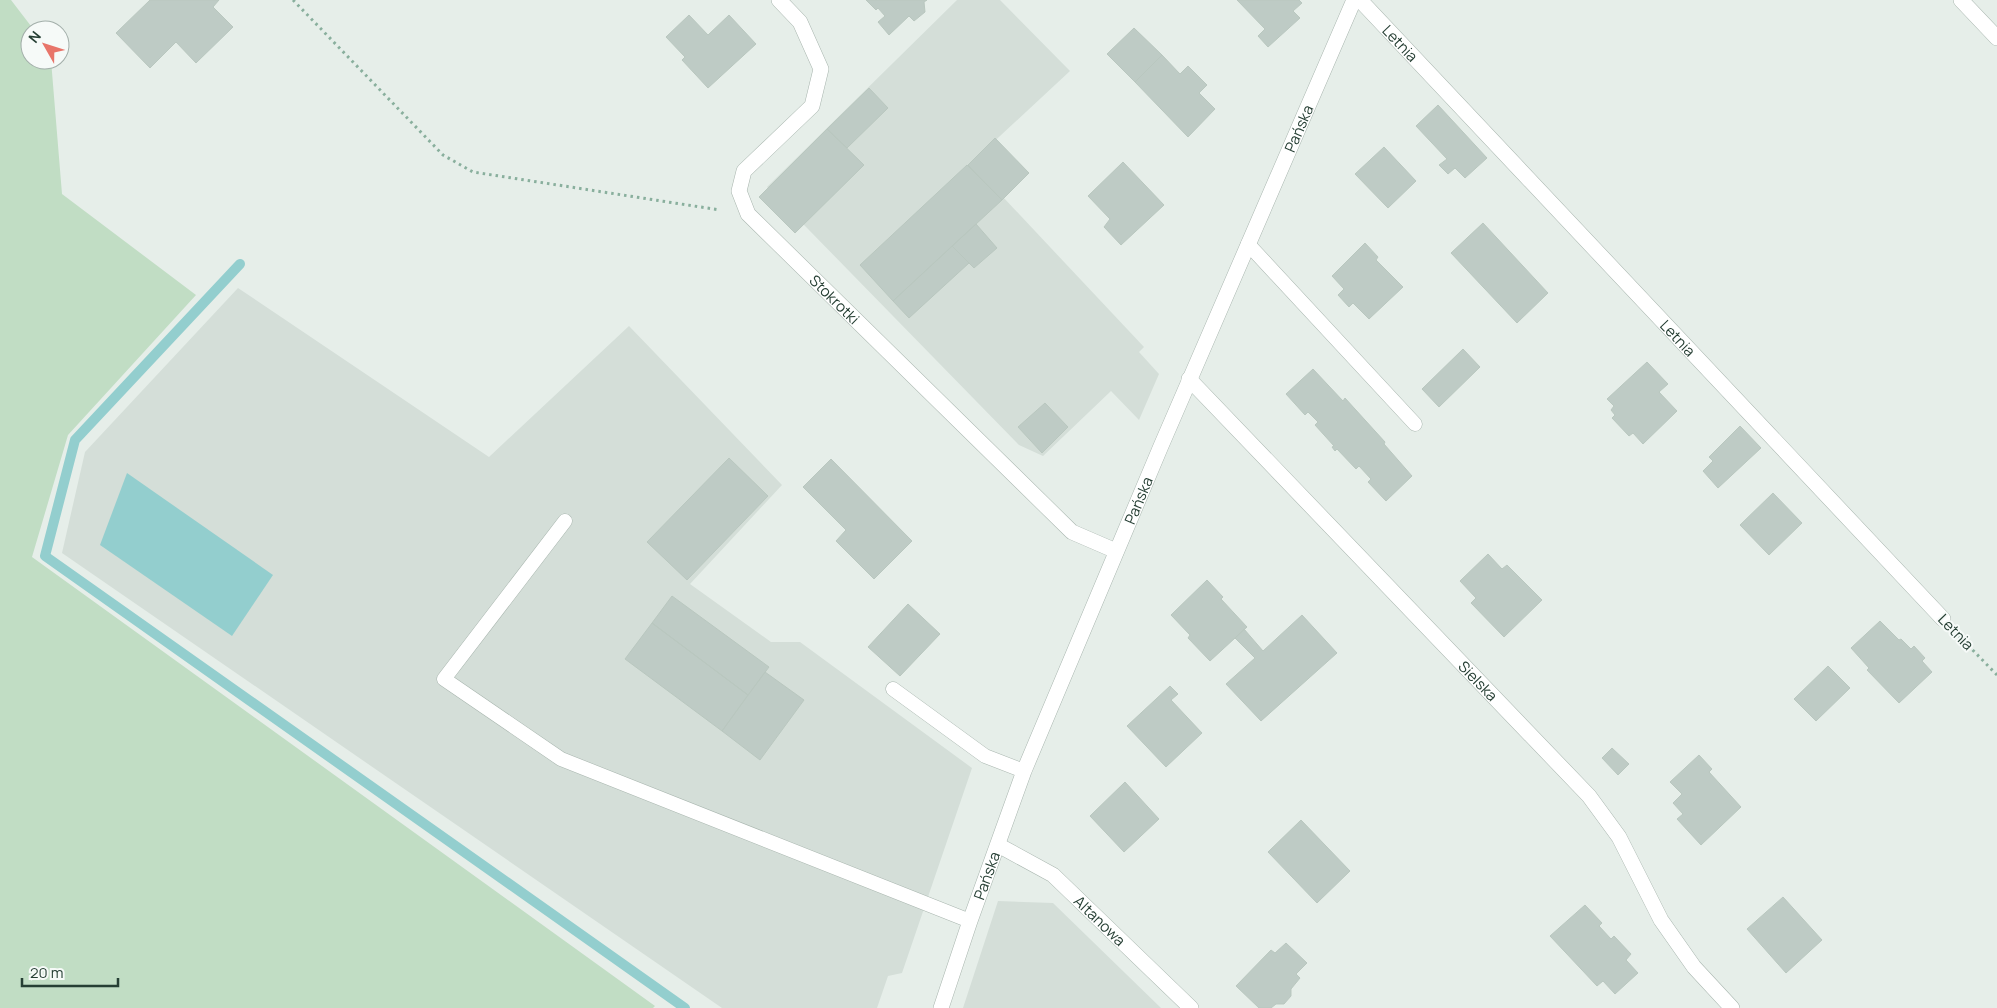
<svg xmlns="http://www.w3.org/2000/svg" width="1997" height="1008" font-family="Manrope,sans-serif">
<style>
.built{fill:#d4ded8}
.green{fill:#c1ddc4}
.water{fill:#93cece}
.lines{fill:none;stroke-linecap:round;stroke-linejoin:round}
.stream{stroke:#93cece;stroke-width:10}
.building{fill:#becbc5;stroke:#b9c7bf}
.lane-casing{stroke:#a9b6af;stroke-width:15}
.street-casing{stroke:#a9b6af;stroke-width:16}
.path{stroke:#89af9d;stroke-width:3;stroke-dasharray:2.5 4;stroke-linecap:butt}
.lane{stroke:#fff;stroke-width:14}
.street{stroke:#fff;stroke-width:15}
.labels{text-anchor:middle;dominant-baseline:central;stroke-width:4;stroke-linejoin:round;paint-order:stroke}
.street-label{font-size:15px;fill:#263f34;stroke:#f6faf8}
</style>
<rect width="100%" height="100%" fill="#e6eee9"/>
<path class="built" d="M957,0H1000L1070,71L971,163L1144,347L1139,352L1159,374L1139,420L1111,391L1043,456L1019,445L767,187Z
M238,288L489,457L629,326L782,485L690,584L771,642H800L972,768L902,973L888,976L877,1008H722L62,553L85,452Z
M998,901L1053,903L1161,1008H963Z"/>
<path class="green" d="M0,0H11L34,30H30V60H51L62,194L196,295L68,435L32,557L655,1006L653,1008H0Z"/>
<path class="water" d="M127,473L273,575L232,636L100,545Z"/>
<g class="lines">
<path class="stream" d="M240,264L75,440L45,556L685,1008"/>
</g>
<path class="building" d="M150,0H219L213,7L233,27L196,63L176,42L150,68L116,33Z
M866,0H927L924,2L925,12L914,21L909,16L889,35L878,22L885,16L878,8L876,10Z
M1237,0H1299L1302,3L1293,11L1300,18L1268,47L1258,36L1265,29Z
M689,15L708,35L729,15L756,44L708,88L682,60L685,57L666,37Z
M1134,28L1162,55L1135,82L1107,54Z
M1162,55L1180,74L1188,66L1207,85L1199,93L1215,109L1188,137L1135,82Z
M869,88L888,108L847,148L827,129Z
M1438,105L1487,158L1465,178L1455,168L1448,174L1439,165L1447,159L1416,126Z
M827,129L864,165L795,233L759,197Z
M995,138L1029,173L1002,200L968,165Z
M1384,147L1416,181L1388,208L1355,174Z
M1123,162L1164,205L1121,245L1104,227L1110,219L1088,196Z
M967,165L1002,200L893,301L860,265Z
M1483,223L1548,293L1517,323L1451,253Z
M976,224L997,248L974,268L952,246Z
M1365,243L1378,257L1376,260L1403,287L1369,319L1353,303L1349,307L1338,295L1344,289L1332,276Z
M952,246L969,263L909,318L893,301Z
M1463,349L1480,367L1439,407L1422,389Z
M1647,362L1668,384L1659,392L1677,411L1643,444L1633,433L1629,436L1612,418L1615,415L1611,410L1614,406L1607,399Z
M1313,369L1343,401L1345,398L1385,442L1384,444L1412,476L1386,501L1368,482L1371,479L1359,466L1356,469L1337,449L1335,451L1332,447L1334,446L1315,425L1318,422L1308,412L1305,415L1286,394Z
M1045,403L1068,427L1042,453L1018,427Z
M1740,426L1761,448L1718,488L1703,471L1713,461L1709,457Z
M729,458L768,496L687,580L647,542Z
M831,459L912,541L874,579L836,541L846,530L803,487Z
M1773,493L1802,523L1769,555L1740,525Z
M1488,554L1502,569L1507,565L1542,600L1504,637L1471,603L1476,598L1460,581Z
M1207,580L1223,597L1221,599L1247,627L1210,661L1188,638L1190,635L1171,615Z
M672,596L769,667L748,695L652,623Z
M908,604L940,634L900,676L868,647Z
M1302,615L1337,653L1261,721L1226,684L1255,658L1235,638L1244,629L1263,651Z
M1880,621L1899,640L1901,639L1911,649L1914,646L1925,658L1922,661L1932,672L1899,703L1867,670L1869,668L1851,648Z
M652,623L748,695L722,731L625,659Z
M1828,666L1850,688L1816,721L1794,699Z
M765,672L804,700L760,760L722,731Z
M1170,686L1178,694L1171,700L1202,733L1166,767L1127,726Z
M1612,748L1629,764L1618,775L1602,758Z
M1699,755L1712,769L1709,772L1741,807L1701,845L1677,819L1683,814L1673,803L1682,794L1670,782Z
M1125,782L1159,819L1124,852L1090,816Z
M1301,820L1350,871L1317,903L1268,852Z
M1783,897L1822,940L1786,973L1747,929Z
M1585,905L1602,923L1599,926L1611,939L1614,936L1631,954L1626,960L1638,973L1615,994L1603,981L1597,986L1550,936Z
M1286,943L1307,963L1296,974L1300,978L1291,989V996L1284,1004H1276L1271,1008H1259L1236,986L1271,950L1275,953Z"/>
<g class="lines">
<defs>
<path id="lane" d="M1248,244L1415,424
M565,521L444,679L561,759L970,921
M893,689L985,756L1024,771"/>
<g id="street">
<path id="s1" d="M779,0L800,22L821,69L812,106L744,171L739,191L748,214L1072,532L1116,551"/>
<path id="s2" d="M1360,0L1943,619"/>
<path d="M1961,0L1997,38"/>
<path id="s3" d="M1189,379L1589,796L1619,837L1661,920L1694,967L1732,1008"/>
<path id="s4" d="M998,845L1053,875L1191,1008"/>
<path id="s5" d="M941,1008L970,921L1024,771L1161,446L1354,0"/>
</g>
</defs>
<use href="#lane" class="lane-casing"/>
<use href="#street" class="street-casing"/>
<path class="path" d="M293,0L443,155L473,172L720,210
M1959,636L1997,675"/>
<use href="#lane" class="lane"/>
<use href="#street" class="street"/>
</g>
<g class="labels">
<g class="street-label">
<text stroke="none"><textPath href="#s2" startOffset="59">Letnia</textPath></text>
<text stroke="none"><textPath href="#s5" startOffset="950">Pańska</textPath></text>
<text stroke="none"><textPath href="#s1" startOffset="381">Stokrotki</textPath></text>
<text stroke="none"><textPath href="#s2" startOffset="464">Letnia</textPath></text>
<text stroke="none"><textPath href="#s5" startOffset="545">Pańska</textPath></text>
<text transform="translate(1956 632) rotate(46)">Letnia</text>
<text stroke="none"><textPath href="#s3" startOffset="418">Sielska</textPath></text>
<text stroke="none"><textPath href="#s5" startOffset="140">Pańska</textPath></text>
<text stroke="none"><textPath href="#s4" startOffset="128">Altanowa</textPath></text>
</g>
</g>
<g transform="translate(45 45) rotate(309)"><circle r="24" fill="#f6faf8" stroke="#a3afaa"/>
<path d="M0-4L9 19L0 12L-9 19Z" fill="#e8756a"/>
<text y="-8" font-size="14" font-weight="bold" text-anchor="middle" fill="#263f34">N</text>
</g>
<path d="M22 978v8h96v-8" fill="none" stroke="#263f34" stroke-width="2.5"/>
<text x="30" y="978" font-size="15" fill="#263f34" stroke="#f6faf8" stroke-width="4" paint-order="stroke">20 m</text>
</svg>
